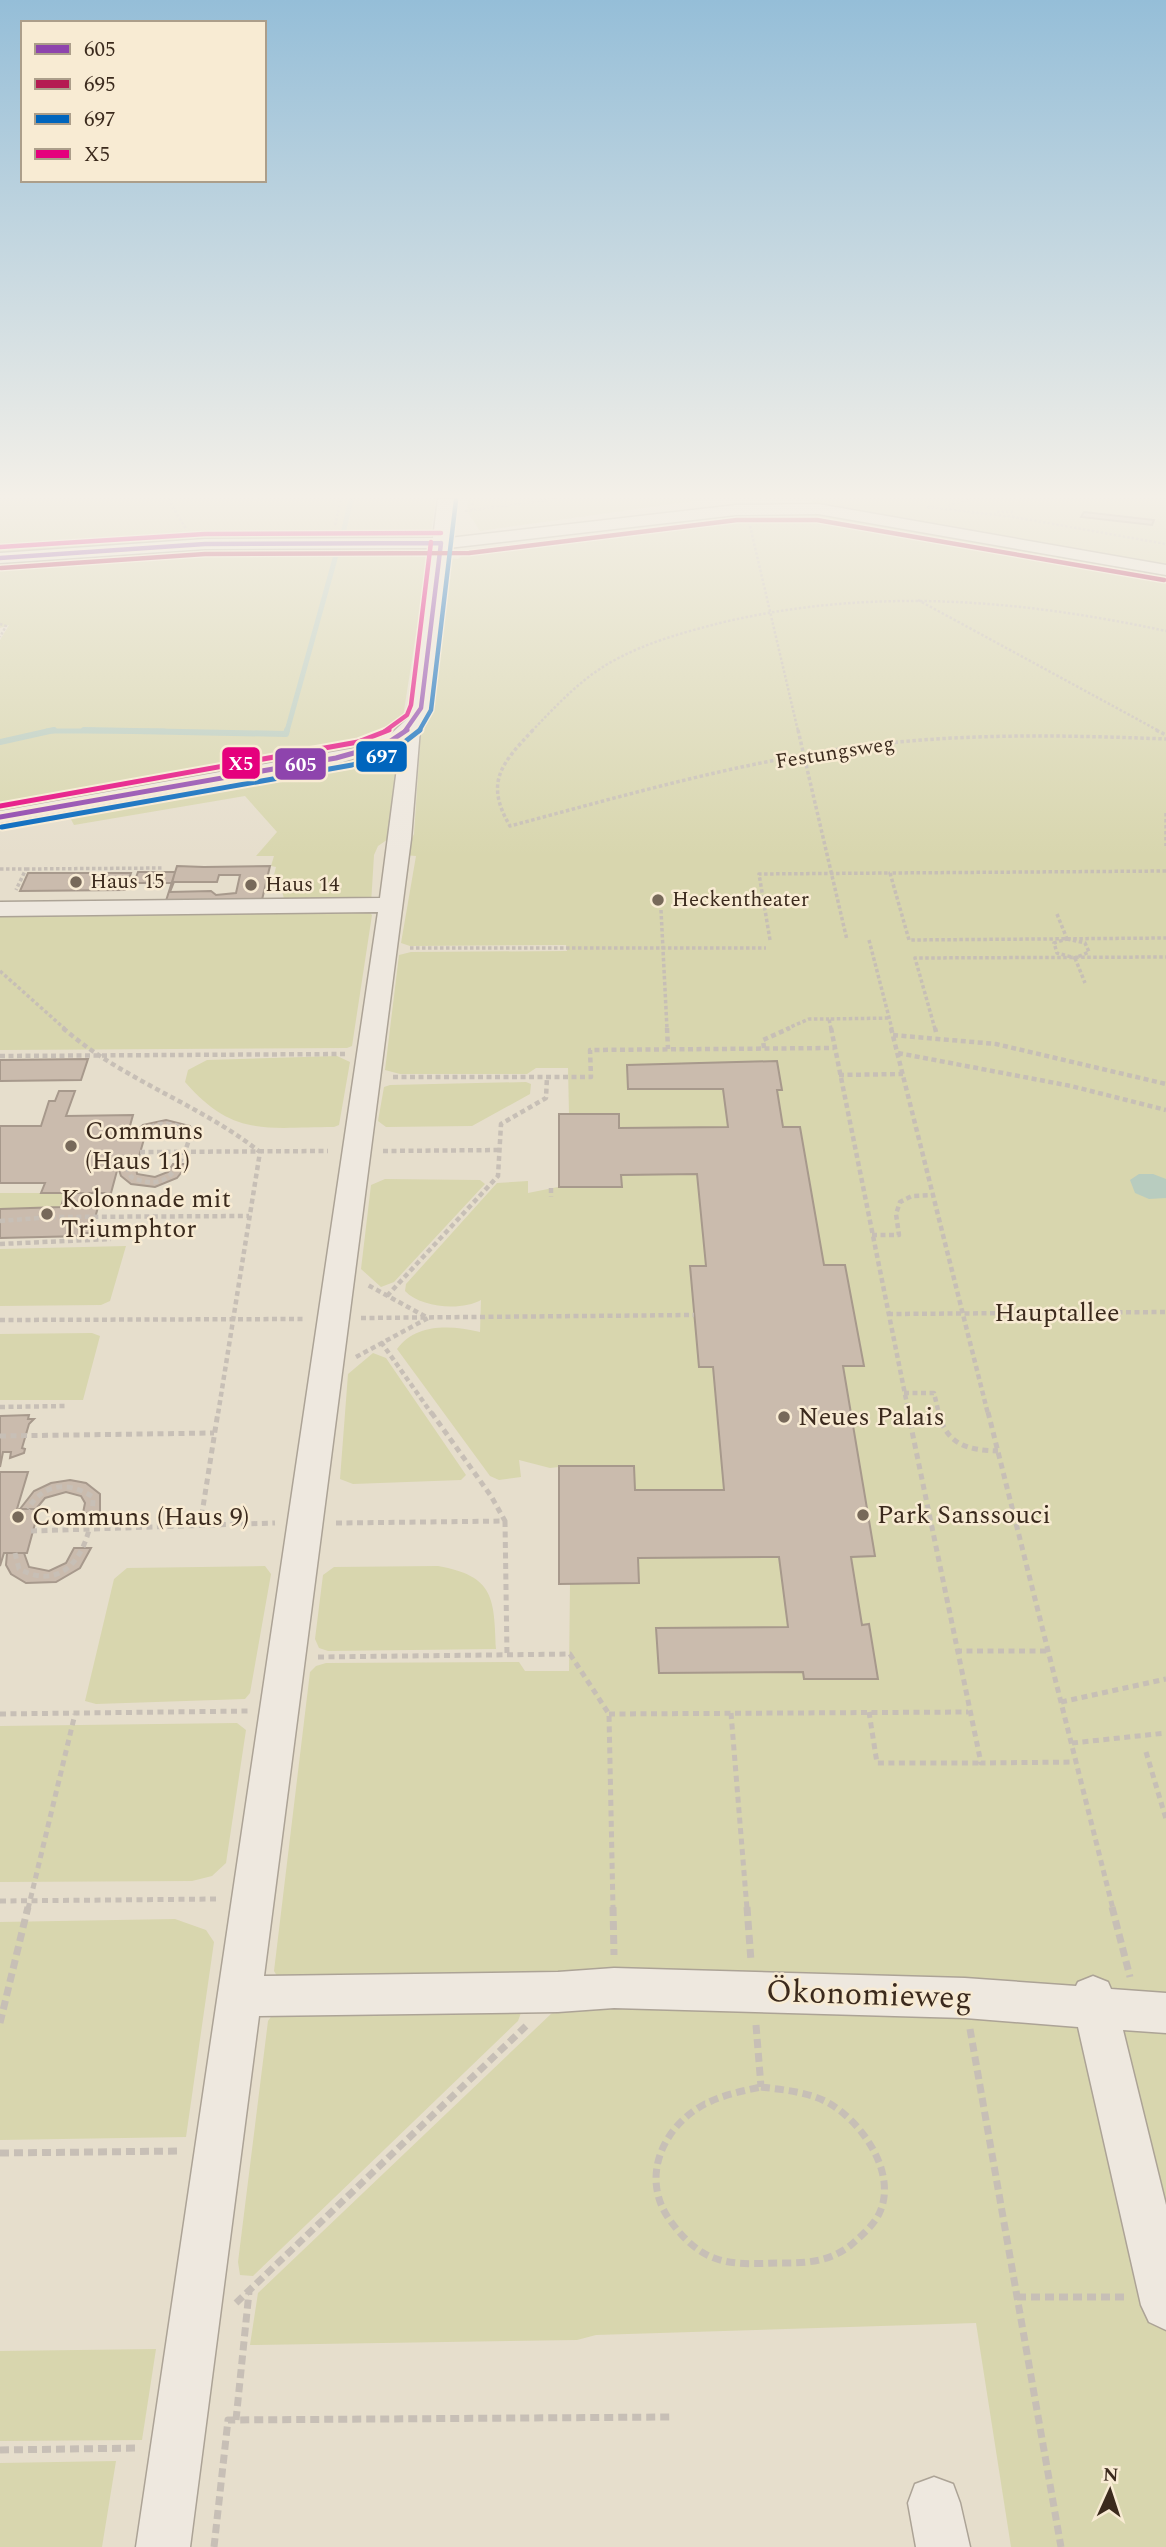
<svg xmlns="http://www.w3.org/2000/svg" width="1166" height="2547" font-family="Spectral,serif">
<style>
.green{fill:#d8d6ae}
.water{fill:#b8ccbf}
.lines{fill:none;stroke-linecap:round;stroke-linejoin:round}
.stream-far1{stroke:#b8ccbf;stroke-width:5}
.stream{stroke:#b8ccbf;stroke-width:6}
.building{fill:#cabbad;stroke:#a7998c;stroke-width:2;fill-rule:evenodd}
.minor-casing{stroke:#aca396;stroke-width:3}
.path-far4{stroke:#c7bfb6;stroke-width:2.5;stroke-dasharray:2.5 2;stroke-linecap:butt}
.path-far3{stroke:#c7bfb6;stroke-width:3.5;stroke-dasharray:3.5 2.5;stroke-linecap:butt}
.path-far2{stroke:#c7bfb6;stroke-width:4.5;stroke-dasharray:5 3.5;stroke-linecap:butt}
.path-far1{stroke:#c7bfb6;stroke-width:5;stroke-dasharray:6 4.5;stroke-linecap:butt}
.path{stroke:#c7bfb6;stroke-width:7;stroke-dasharray:9 5;stroke-linecap:butt}
.minor{fill:#eee8df;fill-rule:evenodd}
.bus-1-far1-casing{stroke:#f8ebd3;stroke-width:7}
.bus-1-casing{stroke:#f8ebd3;stroke-width:9}
.bus-2-casing{stroke:#f8ebd3;stroke-width:7}
.bus-3-far1-casing{stroke:#f8ebd3;stroke-width:7}
.bus-3-casing{stroke:#f8ebd3;stroke-width:9}
.bus-4-far1-casing{stroke:#f8ebd3;stroke-width:7}
.bus-4-casing{stroke:#f8ebd3;stroke-width:9}
.bus-1-far1{stroke:#8e44ad;stroke-width:4.5}
.bus-1{stroke:#8e44ad;stroke-width:5}
.bus-2{stroke:#b51b52;stroke-width:4.5}
.bus-3-far1{stroke:#0065bd;stroke-width:4.5}
.bus-3{stroke:#0065bd;stroke-width:5}
.bus-4-far1{stroke:#e5007d;stroke-width:4.5}
.bus-4{stroke:#e5007d;stroke-width:5}
.poi-dot{fill:#77695a;stroke:#f8ebd3;stroke-width:2.5}
.labels{text-anchor:middle;dominant-baseline:central;stroke-width:5;stroke-linejoin:round;paint-order:stroke}
.far-street-label{font-size:21px;fill:#3b2a1d;stroke:#f8ebd3}
.far-poi-label{font-size:21px;fill:#3b2a1d;stroke:#f8ebd3;text-anchor:start}
.poi-label{font-size:26px;fill:#3b2a1d;stroke:#f8ebd3;text-anchor:start}
.street-label{font-size:26px;fill:#3b2a1d;stroke:#f8ebd3}
.near-street-label{font-size:32px;fill:#3b2a1d;stroke:#f8ebd3}
.line-badge{stroke:#f8ebd3;stroke-width:2.5}
.badge-label{font-size:19px;text-anchor:middle;font-weight:bold;fill:#fff}
</style>
<rect width="100%" height="100%" fill="#e6decc"/>
<path class="green" d="M0,499H436L431,532L400,540H199L195,534L186,535L179,541L0,553Z
M468,499H709L480,531L467,511Z
M810,499H1166V2547H1011L976,2323L596,2335L577,2340L250,2345L258,2293L553,2012L572,2002L277,1976L274,1971L310,1672L316,1666L326,1663L519,1662L525,1671H569L570,1584H559V1467L550,1468L519,1460L521,1477L499,1480L490,1476L397,1349C416,1323 451,1325 480,1332L481,1300C462,1311 421,1308 405,1291L406,1284L497,1183L528,1181V1193L558,1187L559,1114H569L568,1068H536L527,1074H400L385,1070L399,955L411,952L567,951L566,945L410,946L401,943L416,856L404,855L414,834L420,745L418,733L426,721L448,558L458,559L466,552L702,522L819,516L818,509Z
M229,547L354,548L407,552L416,557H428L403,717C388,742 357,747 331,754L0,809V640L9,625L0,628V563Z
M402,744L394,835L378,846L374,855L371,904H285L282,890L271,887L276,867L271,866L274,856H256L277,832L245,796L74,825L65,808L318,768L360,759Z
M367,910L372,915L352,1046L347,1048L0,1050V913Z
M337,1056L350,1062L339,1125L334,1127C266,1127 234,1138 185,1082L188,1070L207,1060Z
M526,1082L531,1084L530,1094L472,1126L386,1127L378,1121L384,1087L390,1085Z
M385,1179L480,1180L485,1184L394,1282L381,1287L361,1269L371,1185Z
M0,1193H65L61,1207L0,1209Z
M126,1246L110,1301L101,1305L0,1306V1249Z
M92,1333L100,1336L83,1400H0V1334Z
M373,1353L386,1358L466,1475L461,1480L353,1484L340,1479L348,1374Z
M265,1566L271,1574L250,1693L245,1699L96,1704L85,1701L114,1579L127,1568Z
M438,1566C495,1576 494,1599 496,1649L328,1651L319,1648L315,1639L323,1575L334,1567Z
M237,1723L246,1730L226,1863L212,1876L192,1881L0,1882V1726Z
M175,1919L206,1930L214,1942L186,2137L0,2140V1922Z
M522,2010L518,2021L253,2276L240,2275L238,2262L268,2021L275,2011Z
M156,2349L142,2440L0,2441V2351Z
M116,2461L102,2547H0V2463Z"/>
<path class="water" d="M1139,1174H1153L1166,1179V1198L1149,1199L1135,1193L1130,1180Z"/>
<g class="lines">
<path class="stream-far1" d="M342,538L351,499
M47,731H164
M287,731L338,548"/>
<path class="stream" d="M84,730L286,734L287,730
M0,742L54,730"/>
</g>
<path class="building" d="M1084,512L1154,520L1152,525L1081,517Z
M177,866L204,867L270,866L261,904H165ZM219,875H240L236,893L216,895L211,891L170,892L174,882H217Z
M138,872H175L172,883H134Z
M28,873H131L125,890L20,891Z
M88,1059L81,1080L0,1081V1060Z
M777,1061L782,1090H777L783,1127H800L824,1265H845L864,1366H843L875,1556L851,1557L862,1625L869,1624L878,1679H804L803,1672L659,1673L656,1628L788,1627L779,1557L638,1558L639,1583L559,1584V1466H634L635,1490H724L713,1367H699L690,1266H706L697,1174L621,1175L622,1187H559V1114H619V1128L728,1127L723,1089H628L627,1065Z
M59,1091H75L66,1116L133,1115L126,1140L144,1139L136,1167H118L111,1193H41L45,1183H0V1126H41L49,1101H55Z
M166,1120L190,1126L195,1140H182L180,1133L167,1128L150,1132L144,1139L126,1140L143,1125Z
M173,1164H188L177,1178L155,1187L131,1184L121,1176L118,1167H136L137,1174L155,1177L168,1172Z
M65,1193H86L81,1207L87,1208L88,1203L98,1207L91,1233H84L83,1236L0,1238V1209L61,1207Z
M29,1415L28,1419H34L29,1424L22,1448L25,1449L24,1453L10,1458L11,1452H3L0,1467V1416Z
M0,1472H28L17,1509H39L27,1553H4L0,1566Z
M70,1480L86,1483L100,1494V1513H83L85,1503L81,1496L66,1492L45,1498L36,1509H20L34,1491L51,1483Z
M74,1548H91L80,1568L56,1582L26,1583L11,1574L6,1565L7,1553H24L29,1567L49,1571L66,1563Z"/>
<g class="lines">
<defs>
<path id="minor" d="M438,499H454L449,538L736,505L818,504L1166,565V575L818,514L736,515L448,548L431,708L420,729L411,839L264,1976L558,1972L614,1968L965,1978L1076,1986L1078,1982L1093,1976L1108,1982L1111,1989L1166,1993V2033L1123,2030L1166,2205V2330L1149,2322L1141,2305L1078,2027L965,2018L614,2008L558,2012L259,2016L190,2547H136L378,912L0,916V902L380,898L400,745L336,764L0,823V811L355,748L392,733L407,719L411,708L432,548L205,549L0,563V553L205,539L433,538Z
M934,2477L953,2484L960,2503L970,2547H916L908,2503L915,2484Z"/>
</defs>
<use href="#minor" class="minor-casing"/>
<path class="path-far4" d="M168,499L186,529
M948,506L970,499
M927,507L1014,517L1166,544
M472,510L473,499
M465,511L555,499
M997,512H1014
M335,525L341,499
M750,526L798,731
M918,600L1159,731
M0,624L6,626L0,637
M532,731C555,707 578,682 606,665C641,644 681,633 720,623C869,587 1018,599 1166,631"/>
<path class="path-far3" d="M533,730C502,763 484,782 510,826C626,795 743,761 863,746C963,733 1065,735 1166,739
M798,730L847,940
M1156,730L1166,735
M1166,813V846
M0,869H26L16,890
M26,869L162,868
M1166,871L890,873L909,940L1166,938
M661,910L667,1029
M1057,914L1067,939
M1067,939L1085,943L1089,952L1075,958L1057,953L1054,943Z
M770,940L759,874L890,873
M869,940L892,1029
M410,948H766
M1075,958L1085,983
M0,971L65,1029
M786,1029L809,1019H829
M831,1029L829,1019L890,1018
M935,1029L915,958L1166,957"/>
<path class="path-far2" d="M63,1028C122,1080 198,1103 260,1152L218,1414
M667,1028L668,1049
M831,1028L909,1414
M891,1028L988,1414
M935,1028L936,1032
M893,1035L996,1044L1166,1084
M764,1048L763,1040L790,1028
M898,1053L1071,1086L1166,1110
M0,1056L345,1054
M839,1075L903,1074
M393,1077H591L590,1050L834,1048
M383,1151L502,1150
M140,1152L328,1151
M127,1167L131,1177C166,1193 179,1170 189,1140L184,1128C165,1120 147,1123 135,1140
M551,1188V1197
M0,1221L52,1217L249,1216
M872,1235H899L896,1214L900,1202L912,1196L933,1195
M0,1244L111,1239
M387,1296L498,1176L501,1124L546,1098L547,1077
M888,1314L1166,1312
M361,1318L694,1315
M0,1320L304,1319
M381,1342L432,1414
M356,1357L428,1318L366,1284
M904,1393H934L939,1414
M0,1407L65,1406"/>
<path class="path-far1" d="M908,1412L981,1763L1076,1762
M938,1412C947,1445 967,1450 998,1451
M988,1412L1113,1909
M0,1436L214,1433
M505,1521L507,1655
M336,1523L505,1521L491,1496L431,1412
M200,1526L218,1412
M31,1531L275,1523
M15,1553L19,1569C71,1596 93,1541 93,1497C69,1481 43,1483 28,1509
M956,1651H1048
M318,1657L570,1654L609,1714L613,1909
M1061,1702L1166,1679
M869,1712L877,1763H981
M731,1713L747,1909
M0,1714L248,1711
M609,1714L968,1712
M1072,1743L1166,1733
M1146,1752L1166,1819
M0,1901L219,1899
M28,1909L75,1714"/>
<path class="path" d="M613,1907L614,1955
M747,1907L751,1961
M1112,1907L1130,1977
M0,2023L28,1907
M756,2025L761,2087
M970,2029L1061,2547
M761,2087C785,2090 811,2092 832,2105C864,2125 898,2175 879,2214C873,2226 861,2236 851,2245C829,2262 807,2263 781,2263C760,2263 738,2266 717,2259C697,2253 681,2236 669,2219C640,2177 663,2126 705,2104C723,2095 742,2091 761,2087Z
M0,2153L181,2151
M1017,2297H1125
M236,2303L526,2026
M236,2420L249,2292
M0,2450L140,2448
M214,2547L228,2420L672,2417"/>
<use href="#minor" class="minor"/>
<defs>
<path id="bus-1-far1" d="M0,558L205,544L441,543
M405,731L421,708L441,543"/>
<path id="bus-1" d="M0,817L336,758L386,744L407,730"/>
<path id="bus-2" d="M1,568L205,554L469,553L737,520H817L1164,580"/>
<path id="bus-3-far1" d="M419,731L431,710L456,500"/>
<path id="bus-3" d="M2,827L352,765L393,751L420,730"/>
<path id="bus-4-far1" d="M0,547L205,534L441,533
M385,731L407,715L411,705L431,542"/>
<path id="bus-4" d="M0,806L358,742L389,730"/>
</defs>
<use href="#bus-1-far1" class="bus-1-far1-casing"/>
<use href="#bus-1" class="bus-1-casing"/>
<use href="#bus-2" class="bus-2-casing"/>
<use href="#bus-3-far1" class="bus-3-far1-casing"/>
<use href="#bus-3" class="bus-3-casing"/>
<use href="#bus-4-far1" class="bus-4-far1-casing"/>
<use href="#bus-4" class="bus-4-casing"/>
<use href="#bus-1-far1" class="bus-1-far1"/>
<use href="#bus-1" class="bus-1"/>
<use href="#bus-2" class="bus-2"/>
<use href="#bus-3-far1" class="bus-3-far1"/>
<use href="#bus-3" class="bus-3"/>
<use href="#bus-4-far1" class="bus-4-far1"/>
<use href="#bus-4" class="bus-4"/>
</g>
<linearGradient id="sky" x2="0" y2="1"><stop stop-color="#95bed8"/><stop offset="0.58" stop-color="#f4f0e8"/><stop offset="1" stop-color="#f4f0e8" stop-opacity="0"/></linearGradient>
<rect width="1166" height="856" fill="url(#sky)"/>
<g class="poi-dot">
<circle cx="76" cy="882" r="7"/>
<circle cx="251" cy="885" r="7"/>
<circle cx="658" cy="900" r="7"/>
<circle cx="71" cy="1146" r="7"/>
<circle cx="47" cy="1214" r="7"/>
<circle cx="784" cy="1417" r="7"/>
<circle cx="863" cy="1515" r="7"/>
<circle cx="18" cy="1517" r="7"/>
</g>
<g class="labels">
<g class="far-street-label">
<text transform="translate(835 753) rotate(-9)">Festungsweg</text>
</g>
<g class="far-poi-label">
<text x="90" y="882">Haus 15</text>
<text x="265" y="885">Haus 14</text>
<text x="672" y="900">Heckentheater</text>
</g>
<g class="poi-label">
<text x="85" y="1131">Communs<tspan x="85" dy="30">(Haus 11)</tspan></text>
<text x="61" y="1199">Kolonnade mit<tspan x="61" dy="30">Triumphtor</tspan></text>
<text x="798" y="1417">Neues Palais</text>
<text x="877" y="1515">Park Sanssouci</text>
<text x="32" y="1517">Communs (Haus 9)</text>
</g>
<g class="street-label">
<text x="1057" y="1313">Hauptallee</text>
</g>
<g class="near-street-label">
<text transform="translate(869 1995) rotate(2)">Ökonomieweg</text>
</g>
</g>
<g class="line-badge">
<rect x="355" y="740" width="53" height="33" rx="7" fill="#0065bd"/>
<rect x="221" y="746" width="40" height="34" rx="7" fill="#e5007d"/>
<rect x="274" y="747" width="53" height="34" rx="7" fill="#8e44ad"/>
</g>
<g class="badge-label">
<text x="382" y="763">697</text>
<text x="241" y="770">X5</text>
<text x="301" y="771">605</text>
</g>
<rect x="21" y="21" width="245" height="161" fill="#f8ebd3" stroke="#ac9e8a" stroke-width="2"/>
<rect x="35" y="44" width="35" height="10" fill="#8e44ad" stroke="#ac9e8a" stroke-width="2"/>
<text x="84" y="56" font-size="21" fill="#3b2a1d">605</text>
<rect x="35" y="79" width="35" height="10" fill="#b51b52" stroke="#ac9e8a" stroke-width="2"/>
<text x="84" y="91" font-size="21" fill="#3b2a1d">695</text>
<rect x="35" y="114" width="35" height="10" fill="#0065bd" stroke="#ac9e8a" stroke-width="2"/>
<text x="84" y="126" font-size="21" fill="#3b2a1d">697</text>
<rect x="35" y="149" width="35" height="10" fill="#e5007d" stroke="#ac9e8a" stroke-width="2"/>
<text x="84" y="161" font-size="21" fill="#3b2a1d">X5</text>
<g transform="translate(1110 2491) rotate(3)" stroke="#f8ebd3" stroke-width="5" paint-order="stroke">
<path d="M0-5L12 26L0 18L-12 26Z" fill="#3b2a1d"/>
<text y="-10" font-size="19" font-weight="bold" text-anchor="middle" fill="#3b2a1d">N</text>
</g>
</svg>
